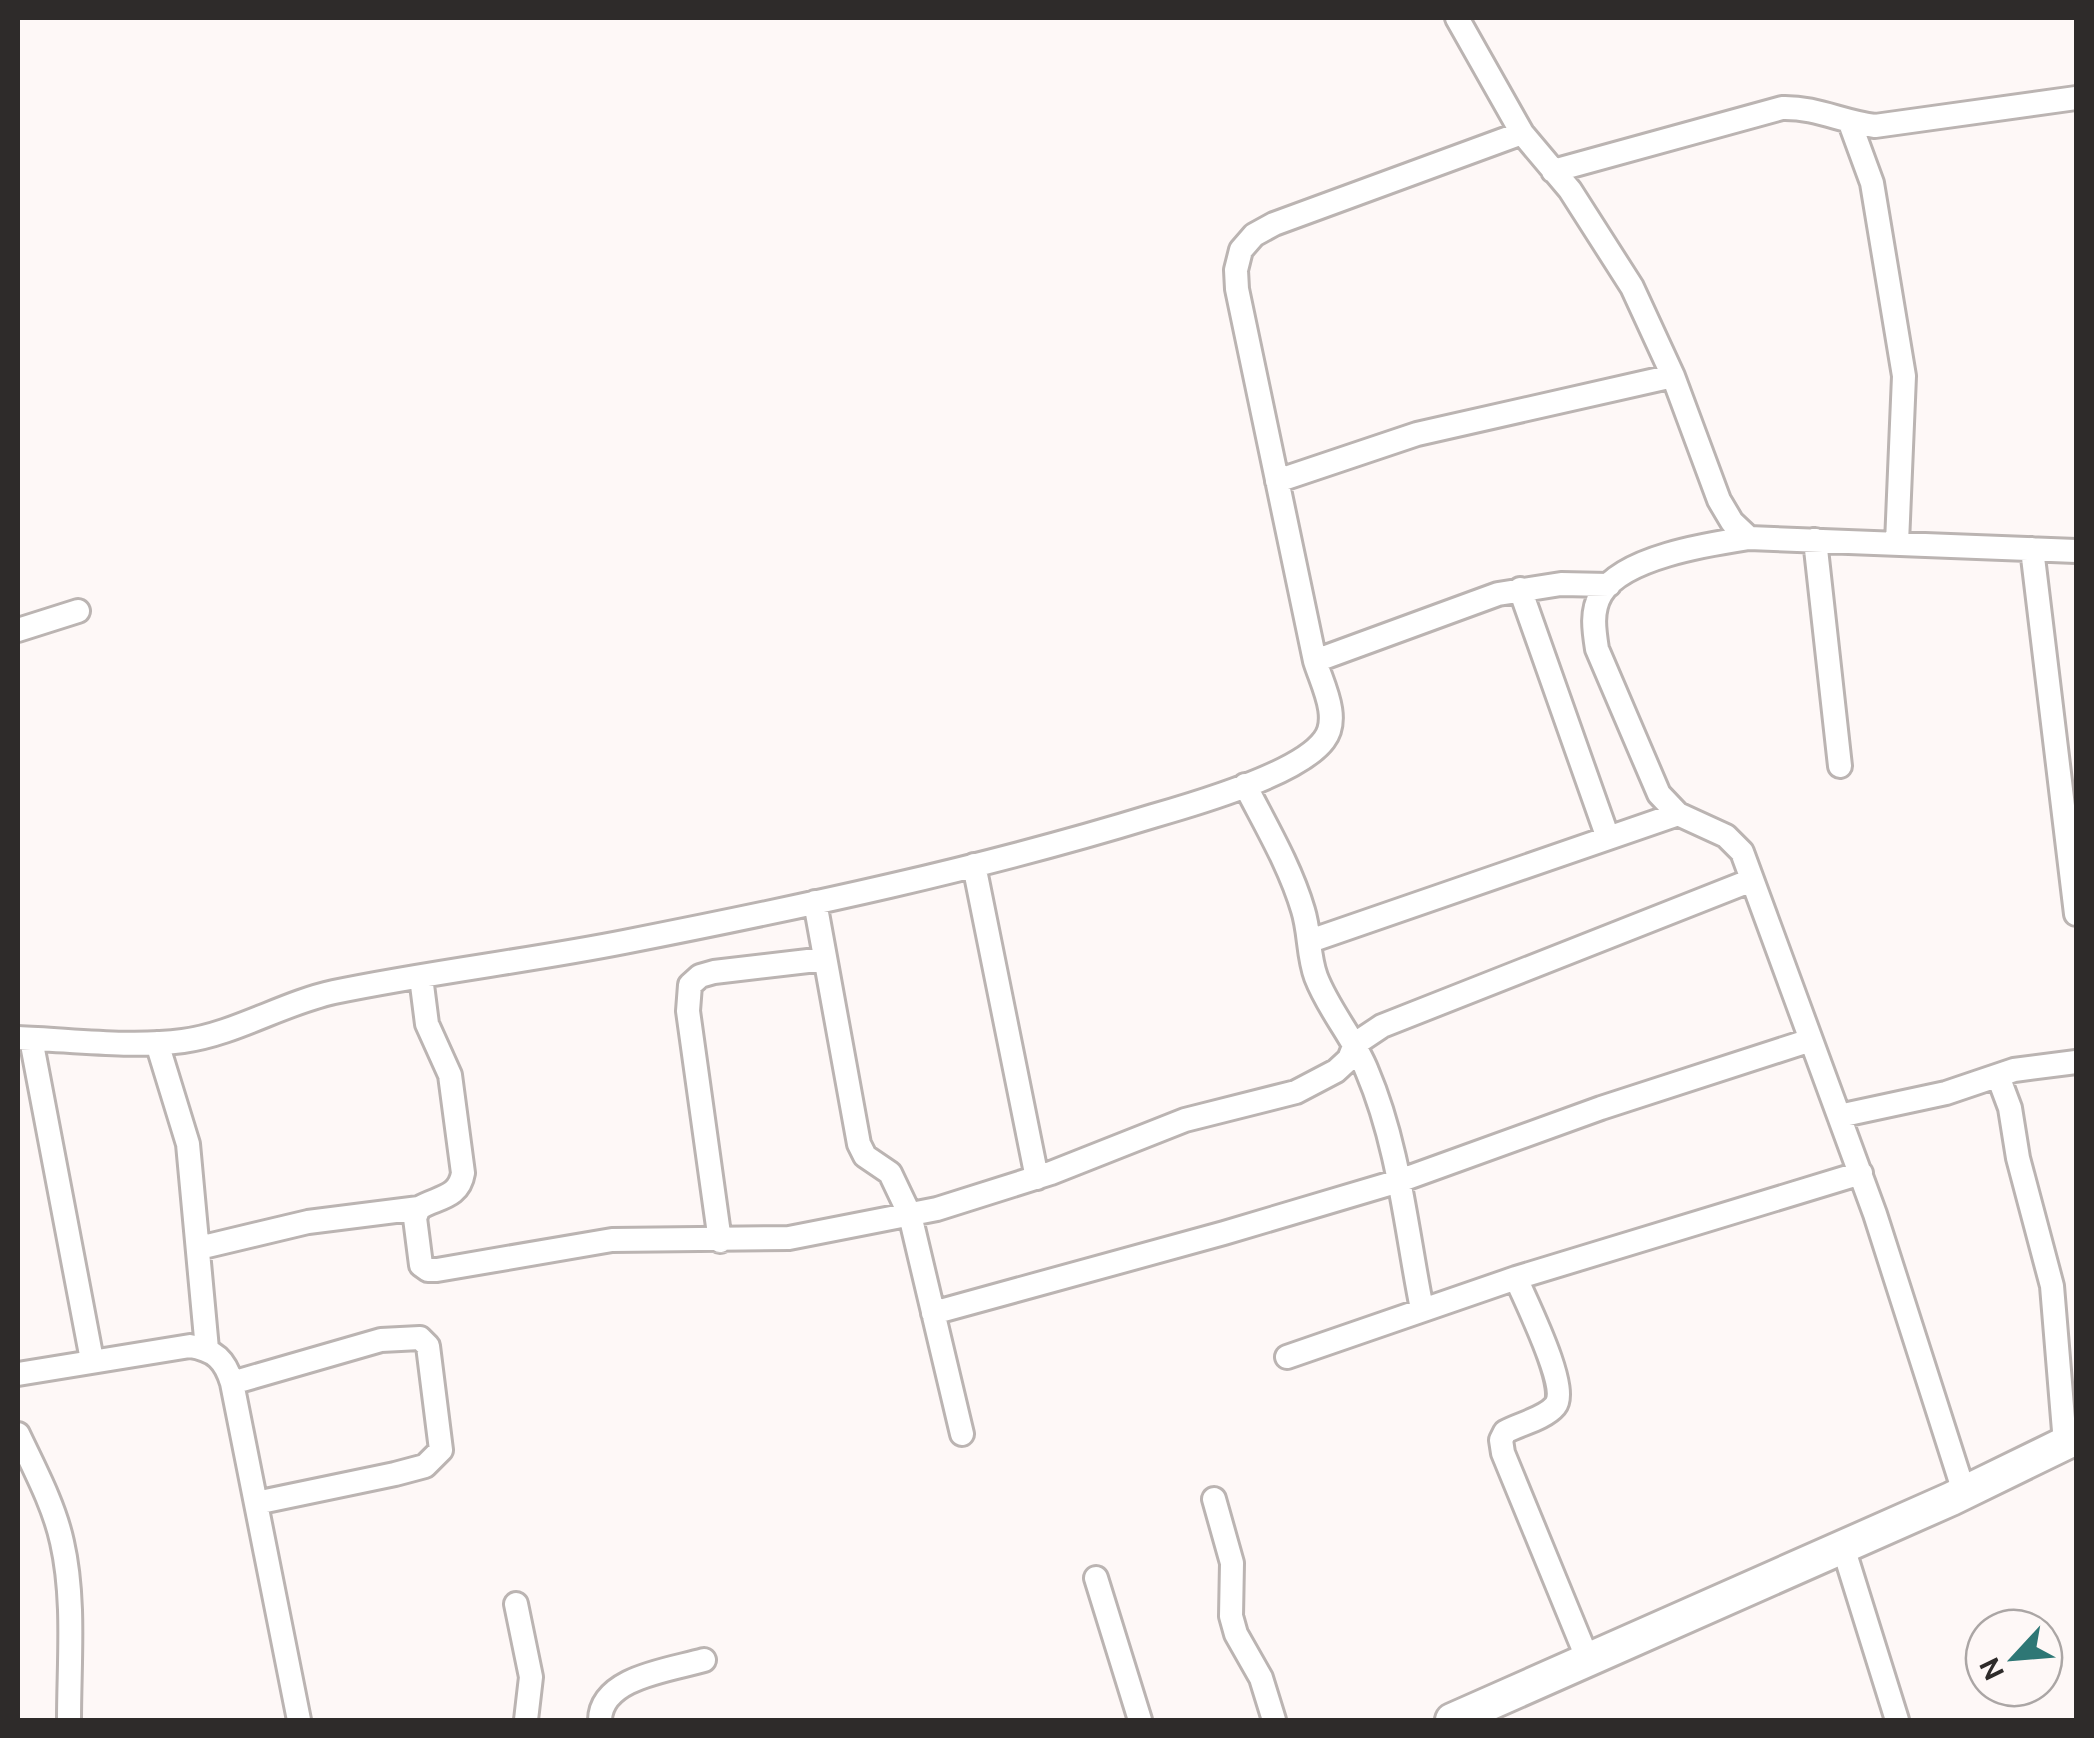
<svg xmlns="http://www.w3.org/2000/svg" width="2094" height="1738" font-family="Ubuntu,sans-serif">
<style>
.lines{fill:none;stroke-linecap:round;stroke-linejoin:round}
.minor-casing{stroke:#bbb4b2;stroke-width:28}
.secondary-casing{stroke:#bbb4b2;stroke-width:38}
.minor{stroke:#fff;stroke-width:22}
.secondary{stroke:#fff;stroke-width:32}
</style>
<rect width="100%" height="100%" fill="#fef8f7"/>
<g class="lines">
<defs>
<path id="minor" d="M1457,18L1522,133L1570,190L1632,287L1673,376L1719,500L1732,522L1749,538L2076,551
M1850,123L1872,183L1904,376L1897,543
M1553,171L1782,108C1816,107 1842,122 1875,126L2076,98
M1277,481L1417,434L1673,376
M1749,538C1710,544 1623,557 1601,594C1591,611 1594,630 1597,649L1659,794L1678,814L1726,836L1742,852L1875,1214L1964,1492
M1815,540L1840,766
M2032,549L2076,914
M1520,589L1608,838
M18,630L78,611
M1315,661L1498,594L1561,584L1609,585
M1245,785C1266,826 1290,866 1303,910C1310,932 1308,956 1316,977C1329,1011 1354,1038 1367,1071C1399,1146 1406,1229 1422,1309
M974,865L1037,1178
M815,902L859,1144L865,1156L890,1173L910,1215L962,1434
M1310,941L1678,814
M421,977L427,1024L450,1075L463,1173C459,1198 438,1197 419,1208L415,1218L421,1265L428,1270H437L612,1240L789,1238L937,1209L1051,1173L1185,1120L1296,1092L1336,1071L1349,1059L1355,1044L1382,1026L1752,880
M18,1038C72,1040 129,1048 183,1041C235,1034 283,1003 334,992C430,972 528,961 624,942C802,907 980,869 1153,816C1195,804 1299,774 1324,740C1341,718 1322,684 1315,661L1237,289L1236,270L1241,250L1254,235L1274,224L1522,133
M31,1039L92,1360
M157,1043L188,1144L207,1349
M1998,1076L2010,1108L2018,1158L2052,1286L2065,1443
M1839,1116L1946,1093L2014,1070L2076,1062
M720,1241L688,1011L690,985L700,976L714,972L825,959
M199,1248L308,1222L419,1208
M1516,1278C1525,1300 1570,1388 1555,1406C1544,1419 1519,1424 1505,1432L1501,1440L1503,1453L1588,1660
M933,1313L1224,1233L1399,1181L1601,1108L1811,1040
M1287,1357L1516,1278L1861,1173
M18,1374L190,1346C215,1350 225,1360 232,1383L299,1720
M232,1383L381,1340L420,1338L428,1346L441,1450L425,1466L395,1474L256,1503
M18,1434C34,1468 54,1505 62,1542C75,1599 69,1662 69,1720
M1214,1499L1232,1563L1231,1616L1236,1634L1261,1678L1274,1720
M1843,1547L1897,1720
M1096,1578L1140,1720
M516,1604L531,1677L526,1720
M600,1720C601,1677 670,1670 704,1660"/>
<path id="secondary" d="M1452,1720L1951,1499L2076,1438"/>
</defs>
<use href="#minor" class="minor-casing"/>
<use href="#secondary" class="secondary-casing"/>
<use href="#minor" class="minor"/>
<use href="#secondary" class="secondary"/>
</g>
<rect width="2094" height="1738" fill="none" stroke="#2e2b2a" stroke-width="40"/>
<g transform="translate(2014 1658) rotate(244)"><circle r="48" fill="#fef8f7" stroke="#aba6a5" stroke-width="2.5"/>
<path d="M0-8L18 38L0 25L-18 38Z" fill="#2e7775"/>
<text y="-15" font-size="28" font-weight="bold" text-anchor="middle" fill="#2e2b2a">N</text>
</g>
</svg>
